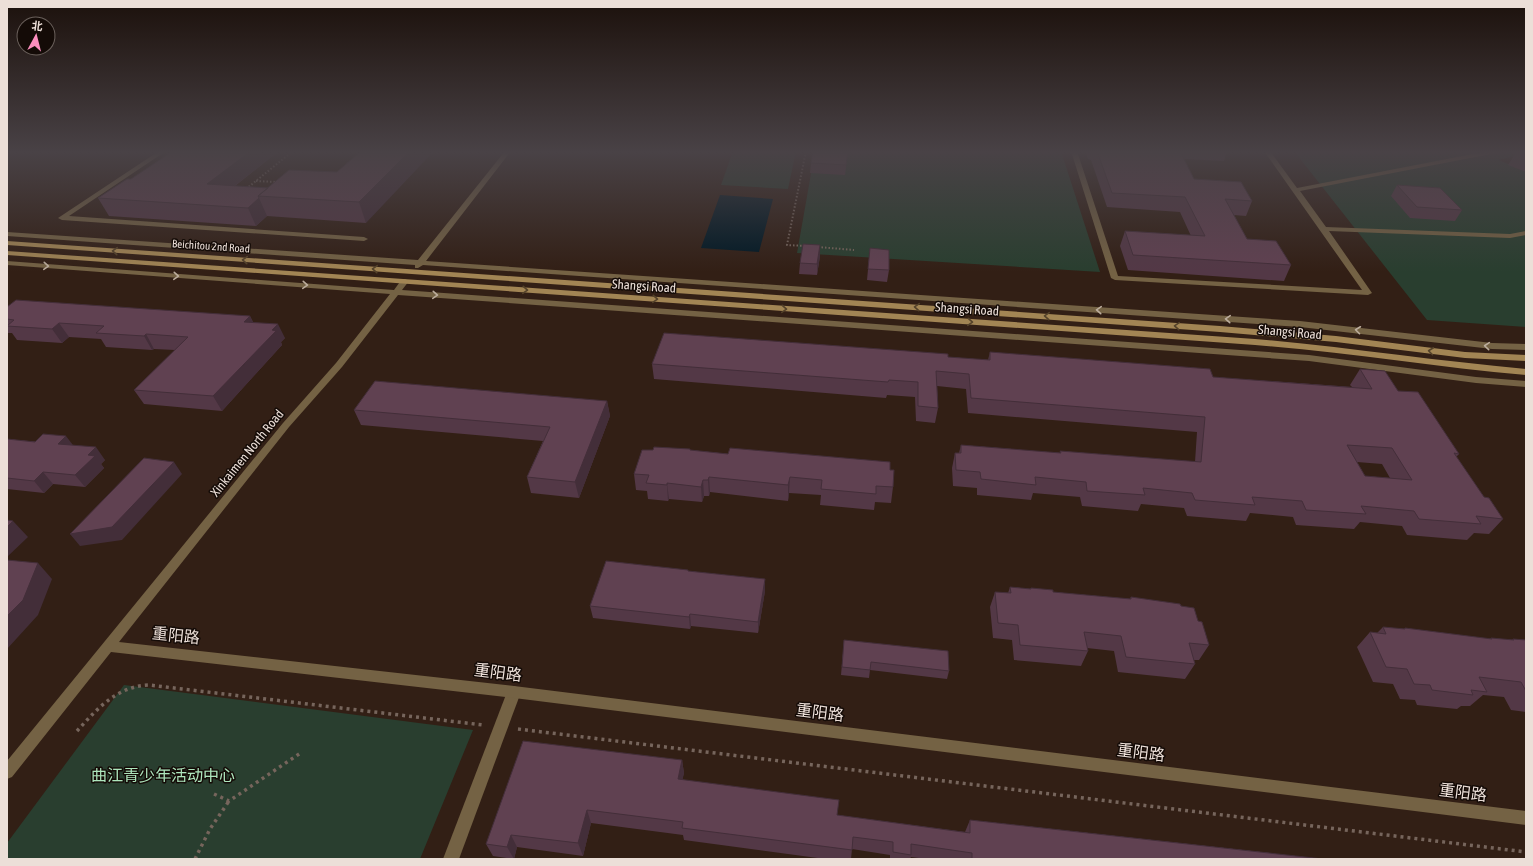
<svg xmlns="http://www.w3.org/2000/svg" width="1533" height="866" font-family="'Asap Condensed','Noto Sans SC',sans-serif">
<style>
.green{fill:#293e2f}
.water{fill:#001824}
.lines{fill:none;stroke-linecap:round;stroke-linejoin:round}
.path-far1{stroke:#76655c;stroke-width:2;stroke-dasharray:1.5 2;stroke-linecap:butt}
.path{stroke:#76655c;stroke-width:3.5;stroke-dasharray:3 4;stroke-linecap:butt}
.service{fill:#746244;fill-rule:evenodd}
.minor{fill:#746244;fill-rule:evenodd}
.tertiary{fill:#746244;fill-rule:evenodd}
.secondary{fill:#a28554;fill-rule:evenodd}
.wall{fill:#533846;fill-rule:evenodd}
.shaded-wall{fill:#432e39}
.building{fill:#604151;stroke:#432e39;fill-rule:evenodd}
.oneway{stroke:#54422a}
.oneway2{stroke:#bcad9d}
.labels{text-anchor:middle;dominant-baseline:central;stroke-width:3;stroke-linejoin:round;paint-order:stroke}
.far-street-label{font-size:11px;fill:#ecdfd8;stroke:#140b07}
.street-label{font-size:13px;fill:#ecdfd8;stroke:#140b07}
.near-street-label{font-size:16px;fill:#ecdfd8;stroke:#140b07}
.near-park-label{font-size:16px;fill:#aee6bd;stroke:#140b07}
</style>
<rect width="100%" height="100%" fill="#321f15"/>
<path class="green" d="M733,151H796L788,189L721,185Z
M815,151H1061L1100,272L797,253Z
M1294,151H1515L1523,154L1499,160L1526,172V327L1427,320Z
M124,685L473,730L420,859H7V843Z"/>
<path class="water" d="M720,195L773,199L759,252L701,248Z"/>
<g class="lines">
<path class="path-far1" d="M256,181L277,182
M246,189L293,151
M805,246L787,245L806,151
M818,247L854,250"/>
<path class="path" d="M518,729L1526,852
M77,731C97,709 117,686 149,685L483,725
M214,794L229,801L302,752
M195,859L210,829L229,801"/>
<path class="service" d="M159,151H166L69,216L364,237L368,239L364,241L62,220L58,218Z
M1071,151H1077L1118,276L1362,290L1264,151H1270L1297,188L1488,151H1499L1496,153L1300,191L1326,227L1510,234L1526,231V235L1510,238L1329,231L1372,293L1368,295L1115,280L1111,278Z"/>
<path class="minor" d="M514,686L519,688L521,692L459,859H443L507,692L509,688Z"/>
<path class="tertiary" d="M505,151H511L426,261L1300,321L1492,343L1526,344V350L1492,349L1300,327L423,265L418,268H415V265L7,236V232L418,260Z
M7,261L394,290L402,279H405L409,281L402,290L1309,355L1476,377L1526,381V387L1476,383L1309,361L398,295L342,367L289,427L119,642L514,686L1526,811V825L514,698L111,652L12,777L7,779V761L283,423L336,363L390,294L7,265Z"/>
<path class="secondary" d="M7,241L1220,326L1336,336L1465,352L1526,355V361L1465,358L1336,342L1220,332L7,245Z
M7,251L1255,339C1346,347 1435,361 1526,369V375C1435,367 1346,352 1255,345L7,255Z"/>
</g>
<path class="wall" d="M173,151H279L235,186L268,188L337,172L361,151L366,223L267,216L256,226L109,216L98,198L131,179Z
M848,151L845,175L810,173L811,163Z
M1085,151H1227L1224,161L1184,159L1194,179L1252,201L1246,216L1234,215L1247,239L1291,265L1284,281L1128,270L1120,246L1125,231L1191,236L1180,212L1107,207L1091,160L1088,159Z
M1517,151H1526V172L1508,165Z
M1397,185L1462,210L1455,221L1410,218L1391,196Z
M820,245V256L817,275L799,274L800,263Z
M870,248L889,270L887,282L867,280Z
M7,307L250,316L253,322L285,338L281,342L282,345L222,411L144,404L134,390L175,350L154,349L152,350L106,347L101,339L69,337L62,343L17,340L12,333H7Z
M990,352L1213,377L1352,387L1350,385L1360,369L1398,391L1459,454L1456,457L1484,497L1503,519L1489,534L1474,533L1467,540L1407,535L1402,526L1360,522L1354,529L1296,525L1293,517L1250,513L1246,521L1187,516L1184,508L1141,504L1138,511L1082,506L1080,497L1033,493L1031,500L977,495V488L953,486L952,468L955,453H959L961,445L1060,453V451L1195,462L1197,432L968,413L966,389L937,386L938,408L935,423L916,421L915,397L887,395L886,398L654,379L652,364L948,357L988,360ZM1357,462L1382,464L1390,478L1365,476Z
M607,401L610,416L579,498L531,493L527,477L543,441L361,425L354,410Z
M7,439L73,445L105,460L101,464L104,468L85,487L53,484L44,493L7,489Z
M690,449V450L890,470L893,487L891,503L875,502L874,510L820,505L821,495L789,493L788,501L710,492L709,496H704L702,502L669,499L668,501L648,499L647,491L636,490L634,474L653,450Z
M688,571L765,579V591L758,633L691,626L690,629L593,618L590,606Z
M1010,587L1030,589L1031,588L1053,592L1130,599L1131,597L1181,606L1198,621L1209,645L1199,660H1193L1195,664L1185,679L1118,672L1114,651L1087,648L1088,651L1081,666L1014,660L1012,640L993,638L990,607L995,592L1008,593Z
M1383,627L1404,629L1405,628L1490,639L1491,638L1512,640L1513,639L1526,640V712L1511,710L1504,697L1483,695L1470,706H1461L1457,709L1417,705L1415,700L1400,699L1393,684L1373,682L1357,647L1370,632L1377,633Z
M844,640L949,671L947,679L870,670L869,678L841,675Z
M682,760L684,773L682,780L837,815L965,832L970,820L1323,859H926L911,857L910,859H890V855L852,849L851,859H825L684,840L683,835L591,823L583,856L517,847L514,859L493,856L486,844Z"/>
<path class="shaded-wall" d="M251,151H279L215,201L207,184Z
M410,151H434L366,223L359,202Z
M259,198L267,216L256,226L248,208Z
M820,245V256L817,275V264Z
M250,316L257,330L244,322Z
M59,323L69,337L62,343L52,329Z
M278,324L285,338L281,342L282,345L222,411L213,396Z
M146,334L154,349L152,350L144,336Z
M607,401L610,416L579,498L575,482Z
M66,436L76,449L58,444Z
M96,447L105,460L101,464L104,468L85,487L75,475L88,455Z
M174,462L182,474L122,540L80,546L70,534Z
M43,472L53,484L44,493L34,481Z
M709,477L710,492L709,496L708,480Z
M790,477L789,493L788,501V485Z
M703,480L704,496L702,502L701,487Z
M667,483L669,499L668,501L667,485Z
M13,521L28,537L7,557V527Z
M38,563L52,579L38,615L7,649V616Z
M765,579V591L758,633V622Z
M690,614L691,626L690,629L689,617Z
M682,760L684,773L680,792L678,779Z
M587,810L591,823L583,856L578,843Z
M511,835L517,847L514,859L507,847Z"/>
<path class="building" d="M173,151H251L207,184L268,188L258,196L259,198L248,208L98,198L127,179H131Z
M361,151H410L359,202L258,196L289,170L337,172Z
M813,151H848L846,165L811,163Z
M1097,151H1180L1194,179L1241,182L1252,201L1225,199L1247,239L1276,241L1291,265L1133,255L1125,231L1205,236L1185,197L1112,193Z
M1397,185L1440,188L1462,210L1417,207Z
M803,244L820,245L817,264L800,263Z
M870,248L889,250V270L868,269Z
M16,300L250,316L244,322L278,324L272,330L276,331L213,396L134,390L188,337L146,334L144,336L96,333L104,326L59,323L52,329L7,326L14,320L7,319V307Z
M664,333L948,354V357L990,360V352L1210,369L1213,377L1372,389L1360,369L1385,371L1398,391L1418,392L1459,454L1454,453L1484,497L1489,498L1503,519L1476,516L1481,524L1419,519L1414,511L1361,506L1366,514L1306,510L1302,501L1252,497L1255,505L1195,500L1192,493L1143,488L1145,495L1087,491L1086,482L1035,477L1036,485L981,479L980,472L956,470L955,453H961V445L1061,453L1060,451L1201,462L1205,417L971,398L969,374L936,371L938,408L918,406V382L889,380L888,382L652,364ZM1347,445L1392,448L1412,480L1365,476Z
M375,381L607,401L575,482L527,477L550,427L354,410Z
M43,434L66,436L58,444L96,447L88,455L95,456L75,475L43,472L34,481L7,478V439L35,442Z
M654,447L690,449V450L728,454L730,448L890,462V470H894L893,487L876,486V494L821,489L822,480L790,477L788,485L709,477L708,480H703L701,487L667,483V485L646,483L649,475L634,474L642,450H653Z
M144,458L174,462L112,527L70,534Z
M7,520L13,521L7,527Z
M7,560L38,563L23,600L7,616Z
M606,561L688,570V571L765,579L758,622L690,614L689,617L590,606Z
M1010,587L1031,589V588L1053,590V592L1131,599V597L1180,604L1181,606L1194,608L1198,621L1202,622L1209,645L1189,643L1195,664L1126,657L1121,636L1084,632L1088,651L1020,645L1018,625L998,623L995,592L1011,593Z
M1383,627L1405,629V628L1492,639L1491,638L1514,640L1513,639L1526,640V691L1521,682L1479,677L1487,692L1471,690L1473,695L1432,690L1430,685L1414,684L1407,669L1386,667L1370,632L1386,634Z
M844,640L948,651L949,671L871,662L870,670L842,667Z
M523,741L682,760L678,779L839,800L837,815L970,833V820L1323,859H972V853L911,844V855L893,852V842L853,837L852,850L682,828L683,822L587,810L578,843L511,835L507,847L486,844Z"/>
<defs><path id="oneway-chevron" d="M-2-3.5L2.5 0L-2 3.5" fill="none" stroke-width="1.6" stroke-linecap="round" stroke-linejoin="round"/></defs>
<g class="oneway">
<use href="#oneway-chevron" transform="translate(115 251) rotate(-176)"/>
<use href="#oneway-chevron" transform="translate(245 260) rotate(-176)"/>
<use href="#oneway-chevron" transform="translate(375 269) rotate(-176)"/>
<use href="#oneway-chevron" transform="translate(525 290) rotate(4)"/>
<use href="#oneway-chevron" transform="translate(655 299) rotate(4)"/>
<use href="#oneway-chevron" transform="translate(917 307) rotate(-176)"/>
<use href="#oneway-chevron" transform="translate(784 309) rotate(4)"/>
<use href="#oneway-chevron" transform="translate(1047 316) rotate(-176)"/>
<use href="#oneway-chevron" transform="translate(970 322) rotate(4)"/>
<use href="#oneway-chevron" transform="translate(1177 326) rotate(-176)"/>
<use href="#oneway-chevron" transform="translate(1431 351) rotate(-173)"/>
</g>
<g class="oneway2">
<use href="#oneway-chevron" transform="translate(46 266) rotate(4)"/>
<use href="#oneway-chevron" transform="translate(176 276) rotate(4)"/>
<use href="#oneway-chevron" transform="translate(305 285) rotate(4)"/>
<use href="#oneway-chevron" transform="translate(435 295) rotate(4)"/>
<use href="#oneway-chevron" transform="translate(1099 310) rotate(-176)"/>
<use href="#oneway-chevron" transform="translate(1228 319) rotate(-176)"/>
<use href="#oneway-chevron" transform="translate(1358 330) rotate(-173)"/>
<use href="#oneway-chevron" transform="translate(1487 346) rotate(-175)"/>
</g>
<linearGradient id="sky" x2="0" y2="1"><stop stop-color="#1c110c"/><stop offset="0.56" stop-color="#494246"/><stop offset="1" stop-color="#494246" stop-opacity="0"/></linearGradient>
<rect width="1533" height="272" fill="url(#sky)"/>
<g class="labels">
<g class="far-street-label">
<text transform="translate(211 246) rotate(4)">Beichitou 2nd Road</text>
</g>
<g class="street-label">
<text transform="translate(644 286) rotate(4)">Shangsi Road</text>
<text transform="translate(967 309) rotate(4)">Shangsi Road</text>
<text transform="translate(1290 332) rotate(5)">Shangsi Road</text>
<text transform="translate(247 453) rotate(-51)">Xinkaimen North Road</text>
</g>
<g class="near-street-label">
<text transform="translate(176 635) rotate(6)">重阳路</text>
<text transform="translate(498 672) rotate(7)">重阳路</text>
<text transform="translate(820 712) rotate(7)">重阳路</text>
<text transform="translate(1141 752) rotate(7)">重阳路</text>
<text transform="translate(1463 792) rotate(7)">重阳路</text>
</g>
<g class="near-park-label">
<text x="163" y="775">曲江青少年活动中心</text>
</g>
</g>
<rect width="1533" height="866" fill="none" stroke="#ecdfd8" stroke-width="16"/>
<g transform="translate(36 36) rotate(7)"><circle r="19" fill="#140b07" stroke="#6a605b"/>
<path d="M0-3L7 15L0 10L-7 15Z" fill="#fd8ebf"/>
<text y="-6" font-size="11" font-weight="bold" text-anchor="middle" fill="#ecdfd8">北</text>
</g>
</svg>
